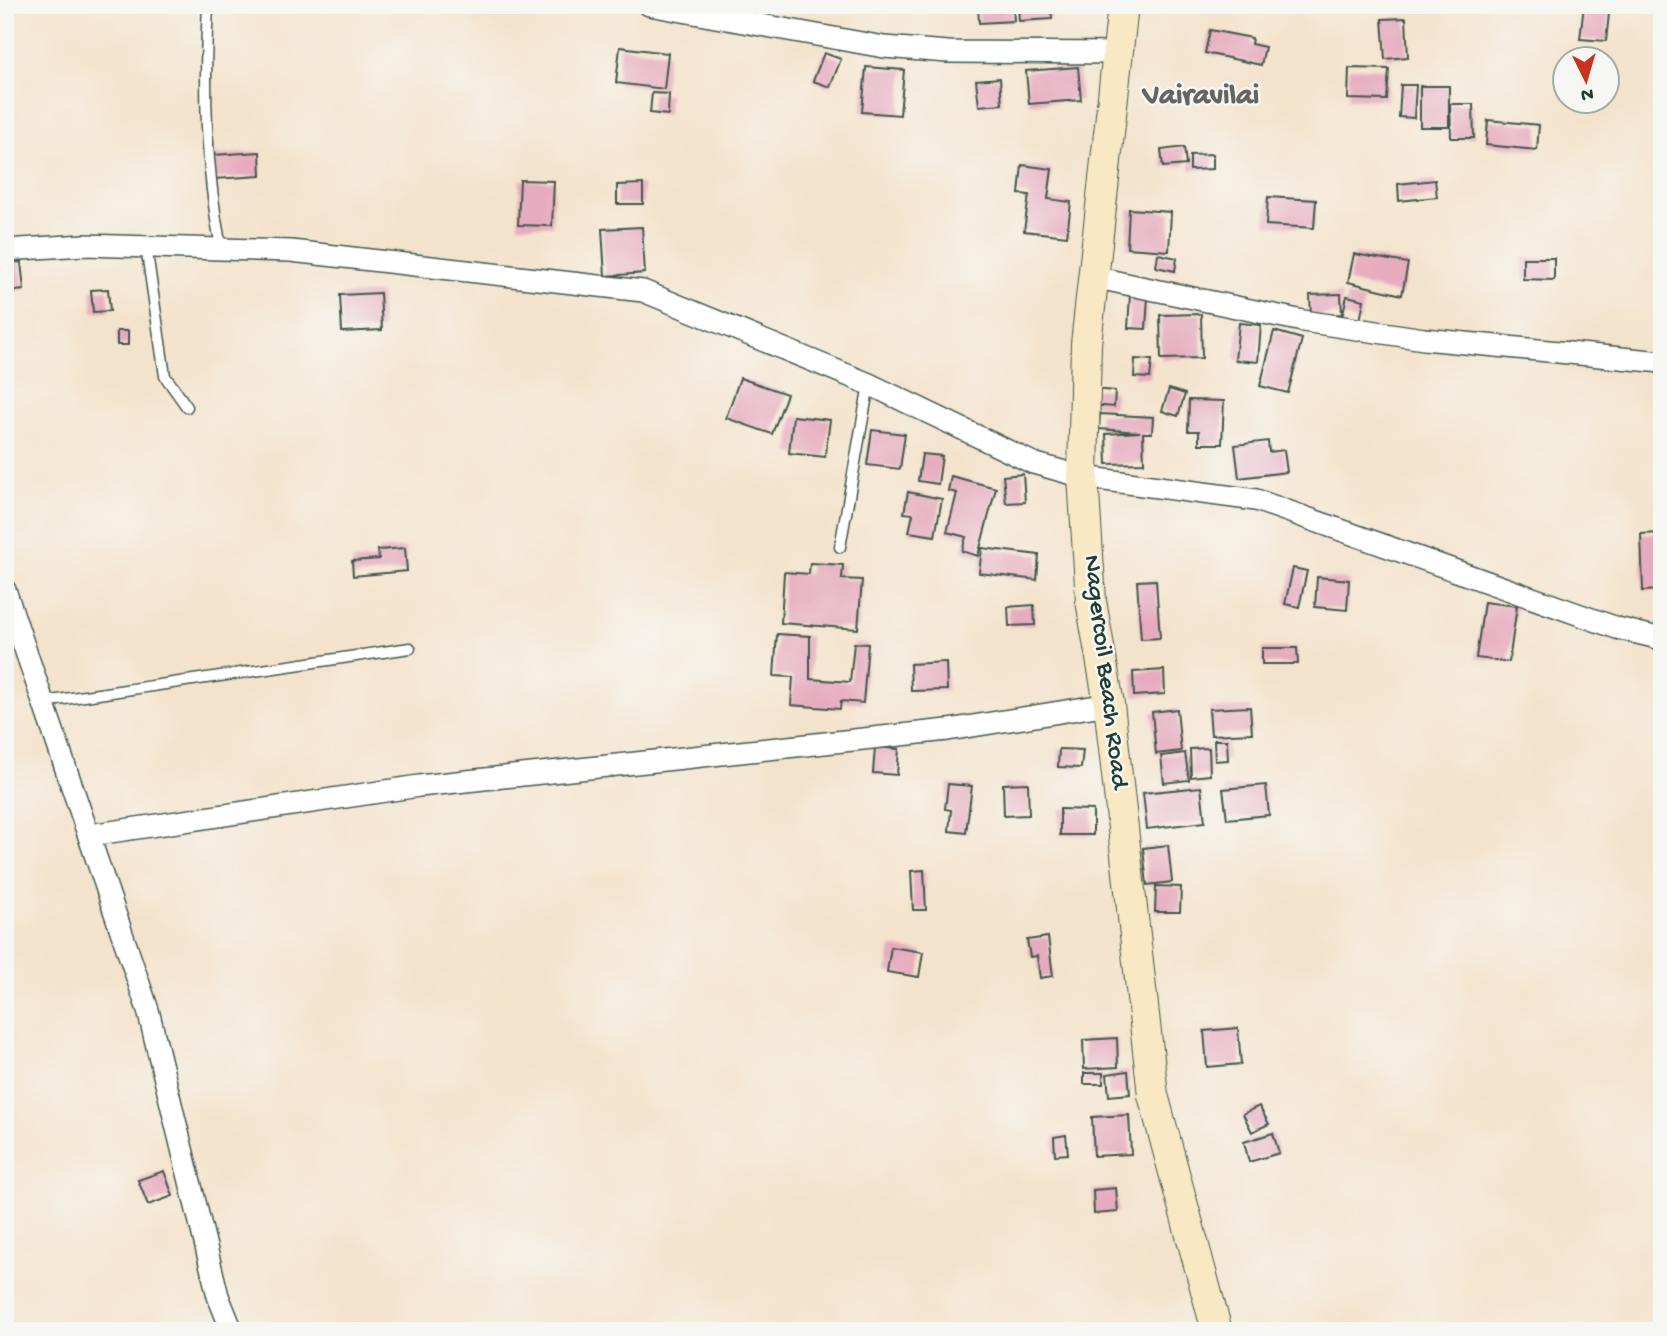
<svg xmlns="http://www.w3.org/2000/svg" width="1667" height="1336" font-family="'Gochi Hand',sans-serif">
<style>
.building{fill:#e6abbe}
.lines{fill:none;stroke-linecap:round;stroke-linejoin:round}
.service-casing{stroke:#3f564b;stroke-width:13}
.minor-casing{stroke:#3f564b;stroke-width:24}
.secondary-casing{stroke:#3f564b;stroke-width:32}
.service{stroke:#fff;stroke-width:10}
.minor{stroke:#fff;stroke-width:21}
.secondary{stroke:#f8e8c3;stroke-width:30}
.labels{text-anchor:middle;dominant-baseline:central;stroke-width:5;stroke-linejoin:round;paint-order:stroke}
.street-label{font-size:26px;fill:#1f3d34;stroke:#f6f6f2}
.quarter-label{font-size:30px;font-weight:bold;fill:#656464;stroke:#f6f6f2}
</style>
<rect width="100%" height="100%" fill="#f6f6f2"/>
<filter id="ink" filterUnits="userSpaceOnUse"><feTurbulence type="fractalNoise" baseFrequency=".0143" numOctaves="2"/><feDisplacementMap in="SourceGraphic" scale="14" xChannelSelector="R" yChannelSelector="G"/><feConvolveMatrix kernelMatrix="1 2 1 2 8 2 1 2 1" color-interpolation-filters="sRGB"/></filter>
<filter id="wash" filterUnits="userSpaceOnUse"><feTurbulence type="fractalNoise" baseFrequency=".00686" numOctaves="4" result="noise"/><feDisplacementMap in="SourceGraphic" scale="28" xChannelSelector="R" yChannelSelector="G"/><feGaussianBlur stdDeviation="1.57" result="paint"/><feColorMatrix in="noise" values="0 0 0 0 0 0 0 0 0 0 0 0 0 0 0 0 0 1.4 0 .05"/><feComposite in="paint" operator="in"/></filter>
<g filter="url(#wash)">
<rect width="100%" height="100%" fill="#f4e3cc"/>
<g id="blocks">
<path class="building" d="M1013,5L1014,21L979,23L978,6Z
M1018,5H1051L1052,19L1019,21Z
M1584,5H1610L1606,41L1580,39Z
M1406,18L1408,57L1385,59L1382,19Z
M1210,30L1252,38L1251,44L1265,47L1261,65L1205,53Z
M620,47L668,53L664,89L616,83Z
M824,53L841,59L830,87L813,81Z
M866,67L904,70L900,115L862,112Z
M1078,67L1081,100L1029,104L1026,71Z
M1349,68L1389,69L1387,100L1348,99Z
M1000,78L1002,104L979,106L976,80Z
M1401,85H1416L1414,118L1399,117Z
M1420,86H1449V127H1420Z
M652,93L669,94L668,115L650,113Z
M1450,104H1473L1474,138H1451Z
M1488,120L1539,125L1537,150L1486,145Z
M1184,147L1186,165L1163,167L1161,150Z
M260,152L261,176L214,179L213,155Z
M1213,154V169L1190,170V155Z
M1022,165L1052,169L1048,199L1071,202L1067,236L1024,231L1029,195L1019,194Z
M520,180L554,181L552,226L518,225Z
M1435,180L1437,197L1399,201L1398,184Z
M643,184V204H617V185Z
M1268,197L1316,200L1314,228L1266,225Z
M1129,209L1171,212L1169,251L1127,248Z
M642,227L645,273L605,276L602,229Z
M1158,254L1177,258L1175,271L1156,267Z
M1354,254L1408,263L1402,295L1348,282Z
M1523,258H1554V280L1523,279Z
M21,262L24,290L5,292V263Z
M108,289L110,311L93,312L91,290Z
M380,293L382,330L342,332L340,295Z
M1130,294L1148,295L1146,329L1128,328Z
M1341,294L1342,314L1311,316L1310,295Z
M1347,296L1364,300L1360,321L1342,317Z
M1201,314L1202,358L1161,359L1160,315Z
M1239,323L1261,325L1258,362L1235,360Z
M117,331H128V345H117Z
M1274,331L1302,339L1288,393L1260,386Z
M1135,359L1152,360L1150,378L1134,377Z
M740,378L787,394L772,434L726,418Z
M1093,389L1115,391L1114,407L1092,405Z
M1169,389L1185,394L1178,416L1162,411Z
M1189,400L1224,401L1222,444H1199V431H1188Z
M1100,414L1153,417L1152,433H1143L1144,463L1107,464L1106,434L1140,432L1099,429Z
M793,416L830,420L825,457L789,453Z
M872,430L905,434L900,469L867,465Z
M1268,441L1269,452L1284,450L1287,472L1239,478L1235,445Z
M922,454L942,456L938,484L918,481Z
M1023,474L1025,502L1006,503L1003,476Z
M951,476L996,488L978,556L962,551L966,537L947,532L957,493L948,491Z
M908,492L942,499L935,536L909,532L913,514L904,513Z
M1662,533V590L1643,591L1641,534Z
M405,548L407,571L353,576L352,561L379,559L378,550Z
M982,548L1039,555L1037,580L979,573Z
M810,563L843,565L842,579L862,580L858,629L781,623L784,572L809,574Z
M1293,568L1307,571L1299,607L1285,604Z
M1317,577L1349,580L1347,610L1315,607Z
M1156,580L1160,638L1141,639L1137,581Z
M1484,602L1517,606L1509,662L1476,658Z
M1034,605L1035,625L1009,626L1008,607Z
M777,634L810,636V679L850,682L854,643L868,644L863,703L841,701L840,709L791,705L793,677L774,676Z
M1262,648H1297L1298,664H1262Z
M946,662L947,690L911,691L910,664Z
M1164,670L1165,694L1134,696L1133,672Z
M1250,707L1252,733L1211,735L1209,709Z
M1177,709L1181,751L1156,754L1152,712Z
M1214,740H1227L1228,760L1215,761Z
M875,747L899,749L897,775L873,773Z
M1209,748L1210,775L1191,777L1190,749Z
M1059,749L1083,750L1081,768L1058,767Z
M1185,753L1189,780L1164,783L1161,756Z
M1028,783L1029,815L1004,816L1003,784Z
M948,784L972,786L966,833L949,831L951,810L945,809Z
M1266,785L1269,815L1227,819L1223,789Z
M1201,787L1205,822L1147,829L1143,793Z
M1060,809L1093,810V835H1060Z
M1168,845L1172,882L1147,885L1143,848Z
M924,870L926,910H913L911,871Z
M1156,886L1181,887L1180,912H1155Z
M1048,937L1053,976L1040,978L1037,956L1030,957L1027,940Z
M891,947L923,952L919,977L887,972Z
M1238,1028L1241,1064L1207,1067L1204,1031Z
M1117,1038L1118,1067L1084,1069L1083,1040Z
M1128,1071L1130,1094L1109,1096L1107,1074Z
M1084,1073H1103V1084H1084Z
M1259,1106L1269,1124L1252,1132L1243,1114Z
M1129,1115L1131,1154L1094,1156L1092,1117Z
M1273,1133L1279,1153L1249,1162L1244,1142Z
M1066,1135L1068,1154L1055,1155L1054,1137Z
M164,1171L173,1196L148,1205L138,1180Z
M1116,1188L1118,1212L1094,1214L1093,1190Z"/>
</g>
</g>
<g filter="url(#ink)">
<use href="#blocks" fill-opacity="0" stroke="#3f564b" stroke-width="2"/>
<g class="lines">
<defs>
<path id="service" d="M208,5C204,88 205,166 221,248
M146,246L165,376L187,407
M840,547L869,384
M44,702L410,648"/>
<path id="minor" d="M649,5L884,47L948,52L1119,53
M5,250L84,245L291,251L643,291L869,384L1033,463L1083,477L1256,500L1617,628L1662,639
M1093,277L1303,321L1424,339L1662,362
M5,590L148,1010L218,1296L232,1331
M90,835L419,786L948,730L1109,704"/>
<path id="secondary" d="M1123,5L1086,344L1083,477L1091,601L1109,704L1153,1095L1217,1331"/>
</defs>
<use href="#service" class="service-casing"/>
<use href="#minor" class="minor-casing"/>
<use href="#secondary" class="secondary-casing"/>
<use href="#service" class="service"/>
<use href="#minor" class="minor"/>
<use href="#secondary" class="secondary"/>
</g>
</g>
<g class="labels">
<g class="street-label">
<text transform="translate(1104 672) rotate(83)">Nagercoil Beach Road</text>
</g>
<g class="quarter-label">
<text x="1201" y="97">Vairavilai</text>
</g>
</g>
<rect width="1667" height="1336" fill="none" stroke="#f6f6f2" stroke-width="28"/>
<g transform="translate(1586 80) rotate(175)"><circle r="33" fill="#f6f6f2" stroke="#a0aca6" stroke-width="2"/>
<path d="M0-5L12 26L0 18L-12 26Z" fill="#c8321e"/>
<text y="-10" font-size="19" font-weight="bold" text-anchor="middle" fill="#1f3d34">N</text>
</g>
</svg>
